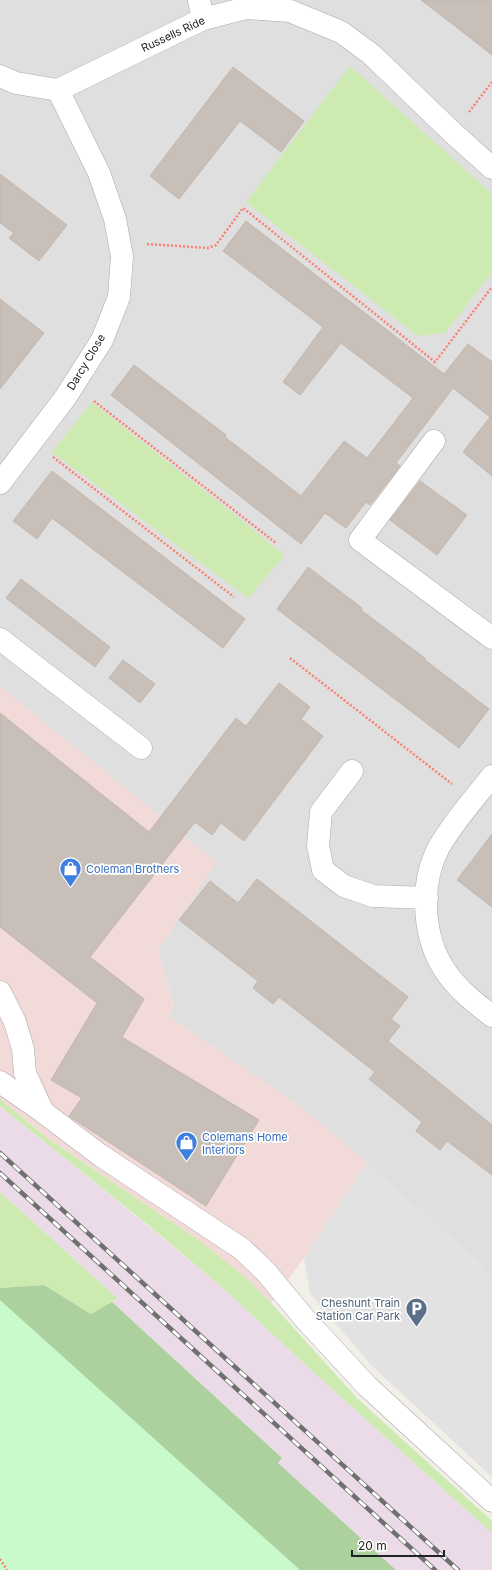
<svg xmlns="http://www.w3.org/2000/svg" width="492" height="1570" font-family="Inter,sans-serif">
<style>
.residential{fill:#e0dfdf}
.commercial{fill:#f2dad9}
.industrial{fill:#ebdbe8}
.grass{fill:#cdebb0}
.forest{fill:#add19e}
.park{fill:#c8facc}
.parking{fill:#e2e2e2}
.building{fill:#c7bfb8;stroke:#c4b6ab}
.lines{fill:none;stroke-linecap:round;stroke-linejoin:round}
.minor-casing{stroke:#a9a9a9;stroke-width:23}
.path{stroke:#fa8072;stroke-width:2.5;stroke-dasharray:2 2;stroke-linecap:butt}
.minor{stroke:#fff;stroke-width:22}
.rail-casing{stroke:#707070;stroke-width:4.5}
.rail{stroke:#fff;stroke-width:3;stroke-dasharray:9;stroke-linecap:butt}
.labels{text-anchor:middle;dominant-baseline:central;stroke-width:3.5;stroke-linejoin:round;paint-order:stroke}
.street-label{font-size:11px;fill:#222;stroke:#fff}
.shop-label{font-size:11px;fill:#366cbe;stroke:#fff;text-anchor:start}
.service-label{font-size:11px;fill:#4e5e75;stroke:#fff;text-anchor:end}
</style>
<rect width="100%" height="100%" fill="#f2efe9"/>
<path class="residential" d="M0,0H492V1280L477,1260L304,1109L168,1016L174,1007L158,950L216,862L0,686Z"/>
<path class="commercial" d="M0,686L216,862L158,950L174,1008L168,1016L304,1109L367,1163L304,1258L271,1303L244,1276L196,1238L47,1138L0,1099Z"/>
<path class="industrial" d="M0,1106L153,1230L224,1289L311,1370L492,1533V1570H396L278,1463L282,1458L112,1302L117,1298L0,1192Z"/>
<path class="grass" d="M350,66L492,194V272L445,333L418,336L246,202Z
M92,402L285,555L248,598L52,452Z
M0,1099L47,1138L196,1238L244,1276L271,1303L358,1399L492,1521V1533L311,1370L224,1289L153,1229L0,1106Z
M0,1192L117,1298L112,1302L91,1314L44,1285L0,1288Z"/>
<path class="forest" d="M44,1285L91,1314L112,1302L282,1458L278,1463L396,1570H28L0,1529V1288Z"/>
<path class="park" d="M0,1300L300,1570H0Z"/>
<path class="parking" d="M367,1163L477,1260L492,1280V1477L371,1365L310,1293L304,1258Z"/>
<path class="building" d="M421,0H492V55L455,26Z
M233,67L304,121L281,152L240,121L179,199L150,176Z
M0,174L67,225L39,261L9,238L14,233L0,223Z
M246,221L444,374L468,344L492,362V476L463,452L490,417L453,388L396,463L400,466L370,505L366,502L346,528L325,513L301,544L111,395L134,365L226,435L225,437L301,496L344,441L367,458L413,398L341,343L300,395L283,382L323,327L223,251Z
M0,299L44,333L0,389Z
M52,471L245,619L223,648L52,518L37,539L13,521Z
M420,481L467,515L437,555L390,520Z
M308,567L362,608L361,610L426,659L425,660L489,709L459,748L277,609Z
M21,579L110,647L95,667L6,598Z
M123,660L155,684L140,703L109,678Z
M279,683L310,707L301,719L323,736L244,841L221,823L212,835L195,822L90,957L144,999L122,1037L259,1120L206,1206L69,1116L82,1098L51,1080L97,1003L0,927V713L149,832L236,718L246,726Z
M492,834V907L457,880Z
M257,879L408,997L391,1019L400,1026L388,1041L492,1125V1175L447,1141L440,1150L416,1131L422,1122L369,1079L375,1072L279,997L273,1004L253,988L258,981L179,920L210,881L238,903Z"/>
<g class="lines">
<defs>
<path id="minor" d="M199,0L203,19
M0,76L16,83L58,90L203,19L246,8L290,11L341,32L371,54L453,133L492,168
M434,441L360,540L492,638
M0,483L65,398L102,340L119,297L122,256L115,219L99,173L58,90
M0,639L141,748
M352,771L321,812L318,846L323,870L344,886L373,896L427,898
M492,776C474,799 454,821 439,847C420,882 422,935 444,969C456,988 475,1003 492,1016
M0,992L15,1022L23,1049L25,1073L43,1112L100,1155L242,1249L266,1272L305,1319L367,1386L492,1501
M0,1082L42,1111"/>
</defs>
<use href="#minor" class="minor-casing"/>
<path class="path" d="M469,112L492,82
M147,244L208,248L216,245L243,208L435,362L492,287
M94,401L276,543
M53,457L234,597
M290,658L452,784
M0,1559L7,1570"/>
<use href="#minor" class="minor"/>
<defs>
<path id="rail" d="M0,1153L458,1570
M0,1173L435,1570"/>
</defs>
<use href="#rail" class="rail-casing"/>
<use href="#rail" class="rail"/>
</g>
<defs>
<symbol id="shop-pin" viewBox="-11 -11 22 30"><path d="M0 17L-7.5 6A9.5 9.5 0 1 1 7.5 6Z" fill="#3f7fe0" stroke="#fff"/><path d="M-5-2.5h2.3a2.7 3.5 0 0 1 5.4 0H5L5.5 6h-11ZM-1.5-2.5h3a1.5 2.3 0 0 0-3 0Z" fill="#fff"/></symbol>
<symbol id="parking-pin" viewBox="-11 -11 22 30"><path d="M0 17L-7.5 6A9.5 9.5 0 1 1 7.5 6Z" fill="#5c6f8a" stroke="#fff"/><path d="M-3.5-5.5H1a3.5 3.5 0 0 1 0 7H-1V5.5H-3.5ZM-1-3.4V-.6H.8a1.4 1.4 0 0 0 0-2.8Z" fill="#fff"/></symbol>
</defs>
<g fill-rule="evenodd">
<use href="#shop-pin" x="58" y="856" width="25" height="34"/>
<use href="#shop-pin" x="174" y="1130" width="25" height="34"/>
<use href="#parking-pin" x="404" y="1296" width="25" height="34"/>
</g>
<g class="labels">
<g class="street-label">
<text transform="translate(173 34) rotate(-25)">Russells Ride</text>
<text transform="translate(86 362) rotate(-59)">Darcy Close</text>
</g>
<g class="shop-label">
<text x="86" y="869">Coleman Brothers</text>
<text x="202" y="1137">Colemans Home<tspan x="202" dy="13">Interiors</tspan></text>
</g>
<g class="service-label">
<text x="400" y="1303">Cheshunt Train<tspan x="400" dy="13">Station Car Park</tspan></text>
</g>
</g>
<path d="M352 1550v6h92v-6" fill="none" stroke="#222222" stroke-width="2"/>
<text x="358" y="1550" font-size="12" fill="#222222" stroke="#ffffff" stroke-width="3" paint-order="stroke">20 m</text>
</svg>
